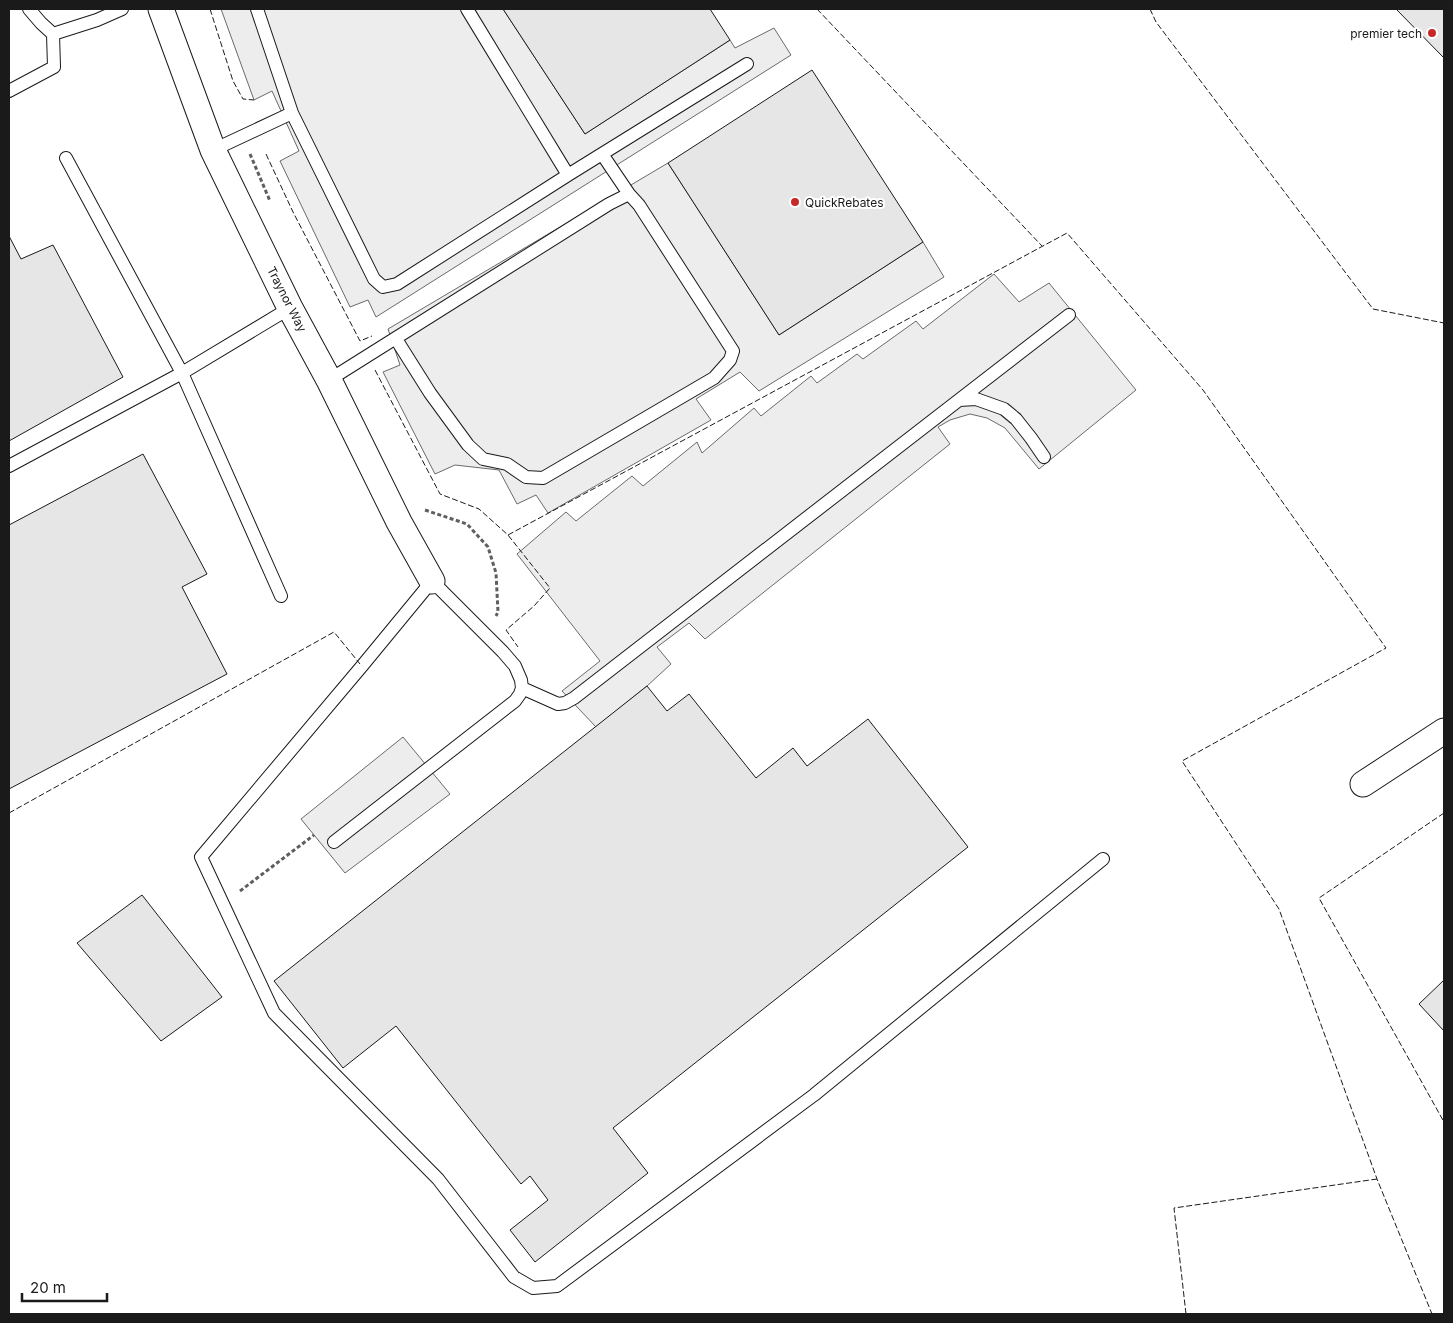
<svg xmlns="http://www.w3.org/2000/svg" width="1453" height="1323" font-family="Inter,sans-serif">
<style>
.built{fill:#ededed;stroke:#6a6a6a}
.building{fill:#e6e6e6;stroke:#1a1a1a}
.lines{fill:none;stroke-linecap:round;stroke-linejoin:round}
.service-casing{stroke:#1a1a1a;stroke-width:14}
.minor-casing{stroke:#1a1a1a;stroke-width:27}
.path{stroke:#5f5f5f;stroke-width:3;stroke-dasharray:4 2.5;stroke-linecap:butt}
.service{stroke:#fff;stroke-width:12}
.minor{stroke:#fff;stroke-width:25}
.fence{stroke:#1a1a1a;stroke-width:1;stroke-dasharray:6 2.5;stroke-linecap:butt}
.poi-dot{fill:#c62828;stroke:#fff;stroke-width:2}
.labels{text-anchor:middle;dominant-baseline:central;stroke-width:4;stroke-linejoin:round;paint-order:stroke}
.poi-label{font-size:12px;fill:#1a1a1a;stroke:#fff;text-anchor:end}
.street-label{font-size:12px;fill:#1a1a1a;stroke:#fff}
</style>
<rect width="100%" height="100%" fill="#fff"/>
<path class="built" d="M221,9H503L585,134L730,40L735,48L774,28L791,55L376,317L368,300L350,307L280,161L299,151L272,91L254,100Z
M668,163L779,335L923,242L944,277L759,391L740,372L696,399L711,420L548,513L536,495L517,504L499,470L455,465L435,474L383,372L400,365L388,329Z
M994,274L1019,302L1049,283L1136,390L1039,469L1005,428L987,418L970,414L950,420L938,427L950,444L705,639L689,623L657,647L671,664L647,686L596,727L562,691L600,661L517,554L566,512L576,521L632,476L643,486L697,442L702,453L754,408L761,416L811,376L817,383L857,354L863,359L916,321L923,329Z
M403,737L450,794L345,873L301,819Z"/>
<path class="building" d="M503,9H710L730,40L585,134Z
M1396,9H1444V58Z
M812,70L923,242L779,335L668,163Z
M9,236L21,259L53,245L123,377L9,441Z
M143,454L207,574L182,587L227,674L9,789V525Z
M647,686L667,711L689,694L756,778L793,748L807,766L868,719L968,847L613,1128L648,1173L535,1262L510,1230L548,1200L530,1176L521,1184L396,1026L343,1068L274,981Z
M142,895L222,997L161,1041L77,943Z
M1444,980V1031L1419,1004Z"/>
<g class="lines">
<defs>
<path id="service" d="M29,9L41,23L53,34L97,20L122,9
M467,9L568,175L747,64
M9,91L54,67L53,34
M292,113L374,279L383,287L397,284L568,175
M213,150L292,113L257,9
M602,154L629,194
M66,158L182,373L281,596
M329,380L609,204L629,194L639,205L733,351L730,360L714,378L543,478L526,477L507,464L483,459L468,445L430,393L396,339
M959,400L1069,315
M9,466L182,373L290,308
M522,688L558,704L565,703L574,698L959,400L976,399L1004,409L1016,419L1031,438L1044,457
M334,842L515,701L520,694L522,688L521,680L515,666L503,652L432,581L362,666L201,857L274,1013L438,1179L514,1277L533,1288L557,1286L814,1095L1103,859"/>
<path id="minor" d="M161,9L213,150L290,308L329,380L399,522L432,581
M1363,784L1444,731"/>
</defs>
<use href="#service" class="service-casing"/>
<use href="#minor" class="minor-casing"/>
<path class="path" d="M250,154L270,201
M425,510L467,524L488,547L496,573L498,612L496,616
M240,891L314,835"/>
<use href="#service" class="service"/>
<use href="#minor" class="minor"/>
<path class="fence" d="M210,9L233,81L243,99L254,100
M817,9L1042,246
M1150,9L1156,22L1373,309L1444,323
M266,154L293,212L360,341L372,336
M375,370L440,494L479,509L508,535L550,588L534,606L506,630L518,647
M508,535L1067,233L1203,390L1386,648L1182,761L1279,909L1377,1179L1432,1314
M9,813L334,632L360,664
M1444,813L1319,898L1444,1122
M1186,1314L1174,1208L1377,1179"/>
</g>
<g class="poi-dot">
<circle cx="1432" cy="33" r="5"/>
<circle cx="795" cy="202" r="5"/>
</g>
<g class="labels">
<g class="poi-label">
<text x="1422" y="33">premier tech</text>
<text x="805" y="202" text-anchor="start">QuickRebates</text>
</g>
<g class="street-label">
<text transform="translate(287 299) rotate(63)">Traynor Way</text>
</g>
</g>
<rect width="1453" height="1323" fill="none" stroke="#1a1a1a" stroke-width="20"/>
<path d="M22 1293v8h85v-8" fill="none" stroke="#1a1a1a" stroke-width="2.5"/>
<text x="30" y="1293" font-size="15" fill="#1a1a1a" stroke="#ffffff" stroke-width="4" paint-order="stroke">20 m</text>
</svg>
